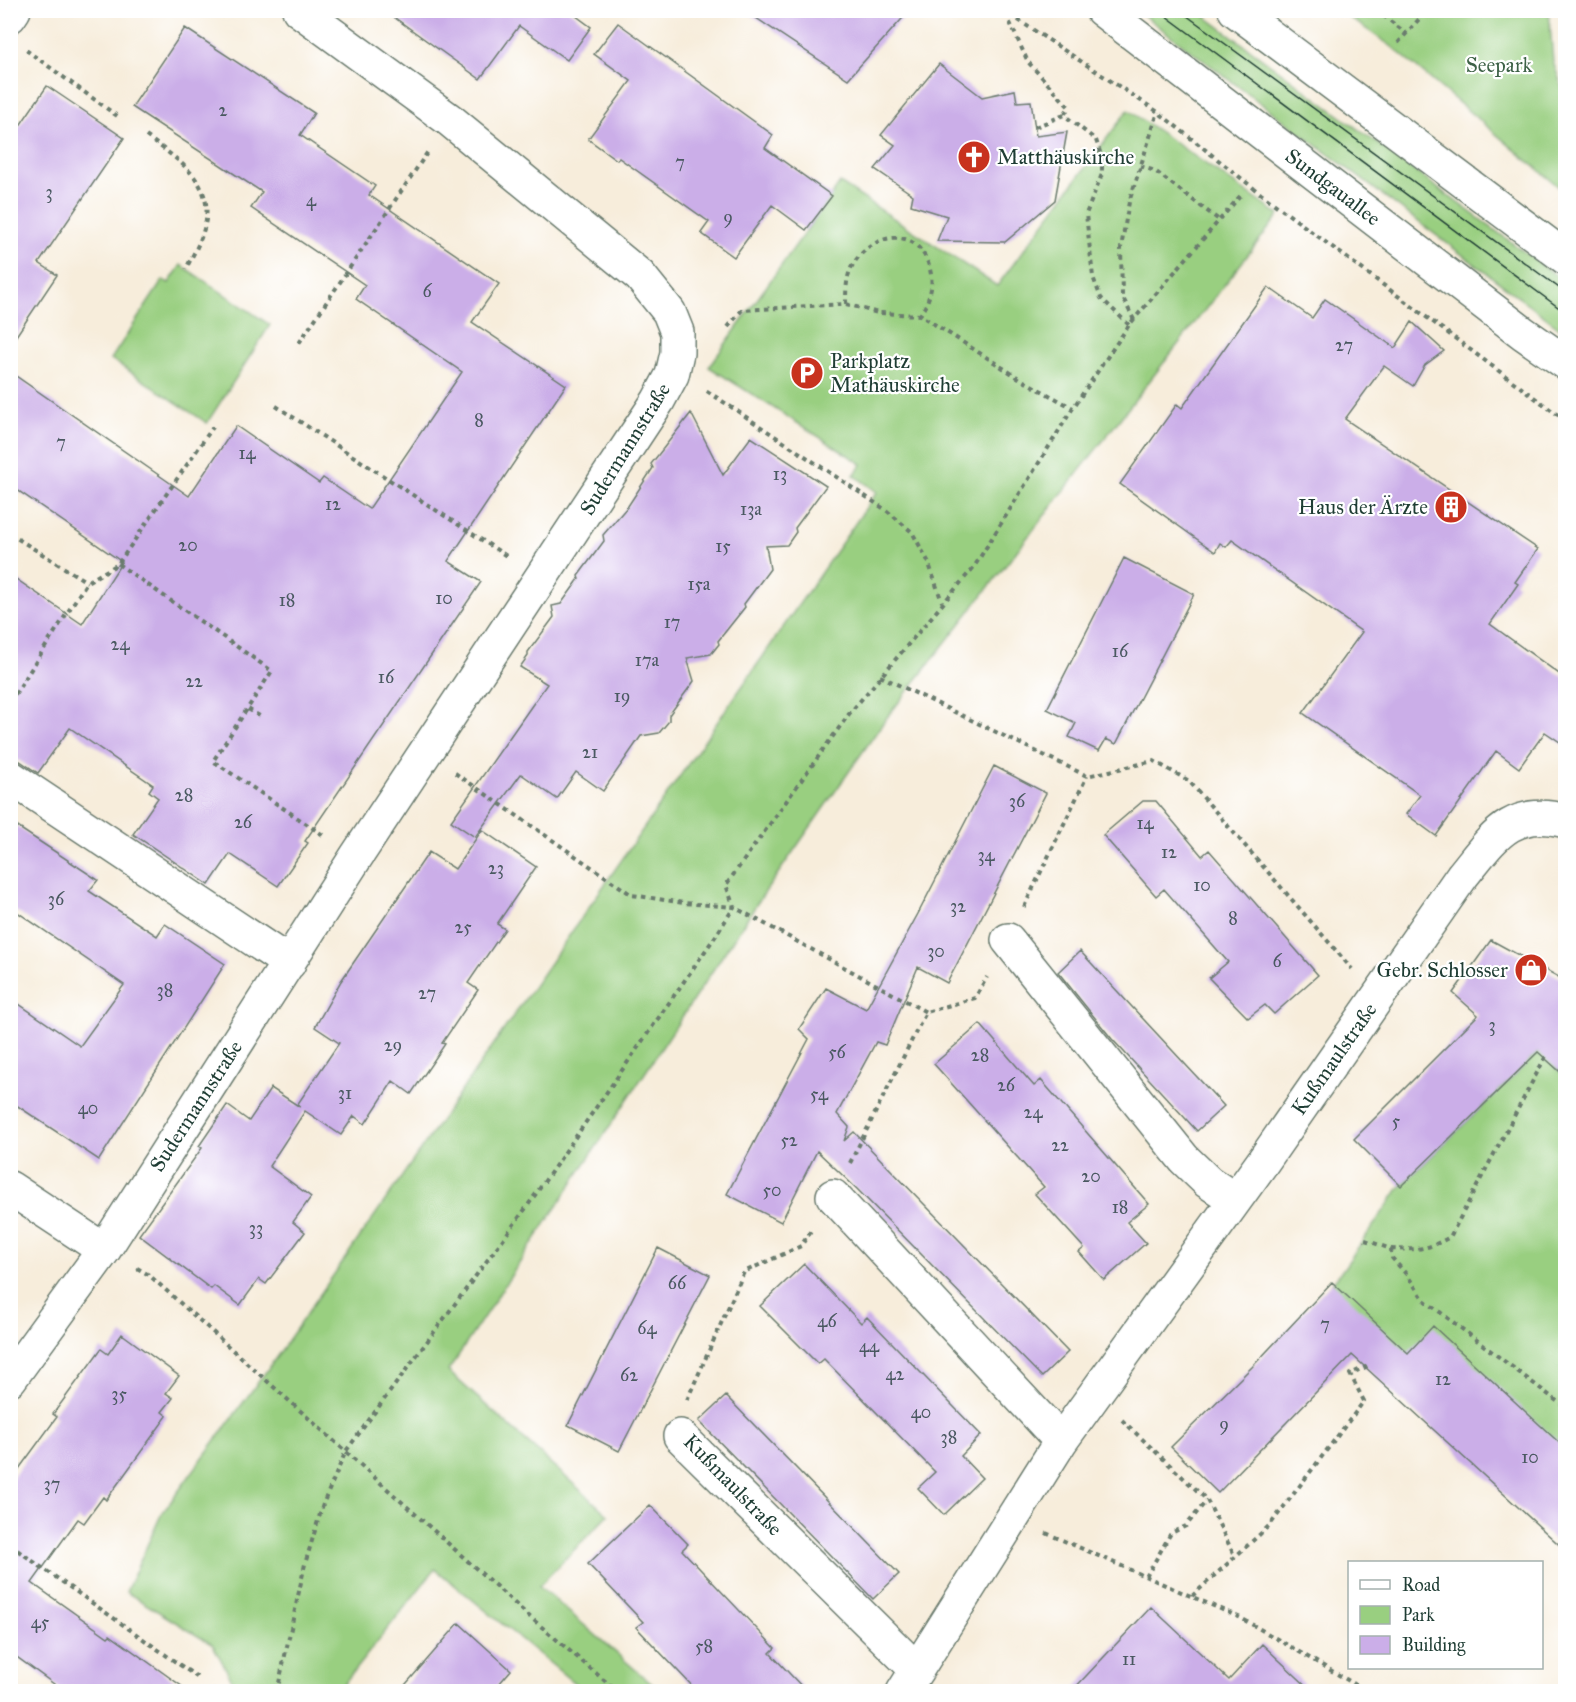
<svg xmlns="http://www.w3.org/2000/svg" width="1576" height="1702" font-family="'IM FELL Great Primer',serif">
<style>
.green{fill:#99cf80;stroke:#5c865a;stroke-width:1.5}
.building{fill:#cbaee8}
.lines{fill:none;stroke-linecap:round;stroke-linejoin:round}
.minor-casing{stroke:#6b7b6e;stroke-width:36}
.path{stroke:#6b7b6e;stroke-width:4;stroke-dasharray:4.5 4.5;stroke-linecap:butt}
.minor{stroke:#fff;stroke-width:33}
.tram{stroke:#1f3d34;stroke-width:1.5}
.labels{text-anchor:middle;dominant-baseline:central;stroke-width:4.5;stroke-linejoin:round;paint-order:stroke}
.number-label{font-size:18px;fill:#4a5961}
.park-label{font-size:21px;fill:#3e6247;stroke:#fff}
.poi-label{font-size:21px;fill:#1f3d34;stroke:#fff;text-anchor:start}
.street-label{font-size:21px;fill:#1f3d34;stroke:#fff}
</style>
<rect width="100%" height="100%" fill="#fff"/>
<filter id="ink" filterUnits="userSpaceOnUse"><feTurbulence type="fractalNoise" baseFrequency=".0167" numOctaves="2"/><feDisplacementMap in="SourceGraphic" scale="12" xChannelSelector="R" yChannelSelector="G"/><feConvolveMatrix kernelMatrix="1 2 1 2 8 2 1 2 1" color-interpolation-filters="sRGB"/></filter>
<filter id="wash" filterUnits="userSpaceOnUse"><feTurbulence type="fractalNoise" baseFrequency=".008" numOctaves="4" result="noise"/><feDisplacementMap in="SourceGraphic" scale="24" xChannelSelector="R" yChannelSelector="G"/><feGaussianBlur stdDeviation="1.35" result="paint"/><feColorMatrix in="noise" values="0 0 0 0 0 0 0 0 0 0 0 0 0 0 0 0 0 1.4 0 .05"/><feComposite in="paint" operator="in"/></filter>
<g filter="url(#wash)">
<rect width="100%" height="100%" fill="#f7eddb"/>
<path class="green" d="M1138,11H1198L1565,282V332Z
M1340,11H1549L1553,62L1565,95V192L1391,46Z
M1128,110L1279,215L885,720L756,905L448,1371L608,1515L539,1586L660,1691H584L435,1569L338,1691H238L213,1645L126,1592L161,1515L278,1355L877,492L854,475L862,464L709,367L840,183L997,286Z
M181,265L270,325L207,423L111,359L163,280L169,283Z
M1543,1047L1558,1070L1566,1077L1565,1449L1403,1359L1332,1283L1341,1272L1401,1186Z"/>
<g id="blocks">
<path class="building" d="M384,10H568L591,27L567,60L519,26L480,79Z
M744,10H910L848,79Z
M618,23L773,135L765,148L832,196L806,230L772,205L734,257L701,233L709,222L619,158L617,160L588,139L631,81L594,54Z
M185,28L314,113L300,135L375,186L369,195L499,284L472,322L566,385L448,561L481,582L305,841L308,843L278,886L230,854L209,885L133,834L158,798L149,791L153,785L70,728L38,773L20,761L10,758V575L82,624L122,562L10,485V372L189,496L236,426L319,483L323,478L369,509L462,372L356,299L365,285L251,208L262,192L132,107Z
M939,64L982,97L1015,90L1017,102L1031,101L1036,136L1067,132L1055,200L1005,242L937,241L947,216L911,205L913,195L875,169L895,145L881,135Z
M47,86L124,138L39,263L57,275L10,345V140Z
M1268,287L1312,318L1325,299L1395,348L1412,322L1444,351L1425,365L1413,386L1384,366L1345,419L1538,549L1515,582L1518,584L1490,624L1566,679V746L1545,732L1519,768L1496,751L1436,836L1406,814L1420,795L1303,713L1362,632L1232,540L1226,547L1220,543L1215,552L1120,484L1177,404L1182,408Z
M691,413L723,475L751,437L826,486L795,528L796,532L787,545L766,546L770,569L744,604L745,607L718,641L719,644L711,654L687,658L694,681L669,715V721L659,733L641,736L603,791L576,772L557,799L521,774L475,837L451,821L547,684L520,667L528,656V652L554,617L552,606L561,604L579,579L578,576L604,541L603,535L628,506L653,468L651,464Z
M1124,558L1194,594L1116,744L1106,739L1099,751L1069,737L1076,723L1047,709Z
M994,766L1046,793L947,983L918,967L885,1045L876,1042L837,1114L849,1127L844,1141L854,1132L1068,1352L1042,1377L857,1189L817,1151L781,1222L727,1194L809,1039L799,1029L826,988L866,1009L919,912Z
M1143,801H1156L1202,856L1209,850L1318,975L1274,1014L1265,1005L1248,1018L1209,978L1228,962L1164,889L1156,896L1103,835Z
M10,822L98,880L89,891L157,936L165,924L225,964L99,1160L10,1101V998L80,1046L124,985L10,907Z
M482,830L536,867L497,924L505,929L468,983L478,990L442,1043L445,1044L411,1094L393,1081L365,1124L354,1116L341,1135L305,1111L269,1166L311,1197L293,1222L305,1232L266,1284L259,1279L240,1305L214,1286L211,1289L139,1235L202,1148L199,1146L227,1105L249,1121L271,1088L300,1107L297,1105L339,1043L315,1027L341,981L429,852L455,869Z
M1491,940L1566,981V1077L1538,1052L1401,1186L1354,1139L1478,1015L1453,993Z
M1080,951L1224,1106L1197,1131L1112,1039L1058,972Z
M980,1024L1034,1086L1041,1080L1149,1204L1127,1222L1146,1243L1104,1280L1079,1252L1084,1248L1035,1194L1044,1187L934,1064Z
M658,1248L710,1275L619,1451L568,1425Z
M804,1264L861,1323L867,1317L981,1435L961,1456L982,1478L944,1515L918,1488L935,1472L824,1359L818,1364L760,1306Z
M1332,1282L1408,1353L1433,1326L1566,1449V1551L1352,1355L1218,1493L1171,1447L1252,1367Z
M122,1334L179,1376L166,1393L173,1398L162,1412L167,1416L106,1500L103,1497L84,1523L78,1519L32,1583L108,1637L110,1635L190,1692H65L10,1652V1481L57,1417L53,1414L101,1349L108,1354Z
M726,1396L899,1574L873,1599L699,1421Z
M650,1505L688,1544L682,1550L775,1648L770,1653L807,1692H698L636,1627L643,1622L588,1564Z
M1151,1607L1229,1680L1262,1644L1313,1692H1071Z
M459,1623L511,1670L492,1692H399Z"/>
</g>
</g>
<g filter="url(#ink)">
<use href="#blocks" fill-opacity="0" stroke="#6b7b6e" stroke-width="1.5"/>
<g class="lines">
<defs>
<path id="minor" d="M1102,10L1523,333L1566,363
M1235,10L1566,258
M10,16L14,10
M10,777L289,963
M1008,940L1184,1159L1208,1182L1234,1199
M10,1188L104,1250
M833,1196L1061,1441
M10,1379L104,1250L356,857L658,401L672,375L677,353V332L669,312L640,276L451,121L299,10
M680,1436L917,1670
M903,1692L1061,1441L1262,1163L1462,876C1493,838 1511,806 1566,821"/>
</defs>
<use href="#minor" class="minor-casing"/>
<path class="path" d="M1003,10L1158,112L1261,194L1566,421
M1376,10L1407,34
M1006,14L1028,62L1069,107L1064,115
M1398,43L1427,10
M26,50L120,118
M1035,127L1064,115L1096,140L1102,158V174L1086,214L1093,277L1101,298L1129,325
M146,136C181,162 220,185 202,235C198,247 191,258 186,269
M1140,166L1155,171L1219,220
M846,304C846,292 846,279 851,268C868,236 912,222 928,263C935,282 931,298 920,315
M1134,320L1122,296L1121,248L1129,202L1158,112
M728,327L742,310L846,304L878,313L920,315L1022,380L1073,408
M299,343L429,150
M707,391L886,510L912,532L928,561L942,602
M276,406L508,557
M10,534L87,582
M118,564L272,671L213,761L326,837
M880,676L1087,776L1154,761L1189,781L1352,969
M10,702L87,582L118,564L213,427
M248,709L261,717
M455,773L632,895L684,903L734,907L926,1012
M1024,907L1087,776
M850,1163L926,1012L975,998L987,977
M1365,1240L1391,1249L1392,1258L1407,1275L1424,1300L1566,1408
M1391,1249C1418,1250 1426,1250 1450,1237L1547,1054
M137,1268L149,1275L530,1617L618,1692
M687,1400L744,1272L801,1246L812,1229
M1122,1420L1207,1500L1235,1557
M1046,1533L1241,1618L1368,1692
M10,1545L197,1677
M1146,1577L1171,1533L1186,1526L1207,1500
M1192,1596L1270,1525L1364,1401L1350,1374L1368,1366
M277,1692L305,1564L323,1504L346,1451L526,1208L717,934L734,907L726,885L849,714L974,567L1073,408L1129,325L1241,195"/>
<use href="#minor" class="minor"/>
<path class="tram" d="M1158,10L1566,313
M1179,10L1566,293"/>
</g>
</g>
<defs>
<symbol id="church-disc" viewBox="-11 -11 22 22"><circle r="9.5" fill="#c8321e" stroke="#fff"/><path d="M-1.2-6h2.4v3.5h3.3v2.4h-3.3V6h-2.4V-.1h-3.3v-2.4h3.3Z" fill="#fff"/></symbol>
<symbol id="parking-disc" viewBox="-11 -11 22 22"><circle r="9.5" fill="#c8321e" stroke="#fff"/><path d="M-3.5-5.5H1a3.5 3.5 0 0 1 0 7H-1V5.5H-3.5ZM-1-3.4V-.6H.8a1.4 1.4 0 0 0 0-2.8Z" fill="#fff"/></symbol>
<symbol id="building-disc" viewBox="-11 -11 22 22"><circle r="9.5" fill="#c8321e" stroke="#fff"/><path d="M-4-6H4V6H1V3H-1V6H-4ZM-2.5-4.3h1.7v1.8h-1.7ZM.8-4.3h1.7v1.8H.8ZM-2.5-1h1.7V.8h-1.7ZM.8-1h1.7V.8H.8Z" fill="#fff"/></symbol>
<symbol id="shop-disc" viewBox="-11 -11 22 22"><circle r="9.5" fill="#c8321e" stroke="#fff"/><path d="M-5-2.5h2.3a2.7 3.5 0 0 1 5.4 0H5L5.5 6h-11ZM-1.5-2.5h3a1.5 2.3 0 0 0-3 0Z" fill="#fff"/></symbol>
</defs>
<g fill-rule="evenodd">
<use href="#church-disc" x="955" y="138" width="38" height="38"/>
<use href="#parking-disc" x="788" y="354" width="38" height="38"/>
<use href="#building-disc" x="1432" y="488" width="38" height="38"/>
<use href="#shop-disc" x="1512" y="951" width="38" height="38"/>
</g>
<g class="labels">
<g class="number-label">
<text x="223" y="110">2</text>
<text x="680" y="162">7</text>
<text x="49" y="192">3</text>
<text x="311" y="200">4</text>
<text x="728" y="217">9</text>
<text x="427" y="291">6</text>
<text x="1344" y="345">27</text>
<text x="479" y="420">8</text>
<text x="61" y="442">7</text>
<text x="247" y="453">14</text>
<text x="780" y="474">13</text>
<text x="333" y="504">12</text>
<text x="751" y="509">13a</text>
<text x="188" y="545">20</text>
<text x="723" y="546">15</text>
<text x="699" y="584">15a</text>
<text x="444" y="598">10</text>
<text x="287" y="600">18</text>
<text x="672" y="622">17</text>
<text x="120" y="644">24</text>
<text x="1120" y="651">16</text>
<text x="647" y="660">17a</text>
<text x="386" y="677">16</text>
<text x="194" y="681">22</text>
<text x="622" y="696">19</text>
<text x="590" y="752">21</text>
<text x="184" y="795">28</text>
<text x="1017" y="801">36</text>
<text x="243" y="822">26</text>
<text x="1145" y="823">14</text>
<text x="1169" y="852">12</text>
<text x="986" y="855">34</text>
<text x="496" y="868">23</text>
<text x="1202" y="885">10</text>
<text x="56" y="899">36</text>
<text x="958" y="906">32</text>
<text x="1233" y="918">8</text>
<text x="463" y="927">25</text>
<text x="936" y="951">30</text>
<text x="1277" y="961">6</text>
<text x="165" y="990">38</text>
<text x="427" y="993">27</text>
<text x="1492" y="1025">3</text>
<text x="393" y="1045">29</text>
<text x="837" y="1052">56</text>
<text x="980" y="1055">28</text>
<text x="1006" y="1085">26</text>
<text x="345" y="1093">31</text>
<text x="819" y="1094">54</text>
<text x="88" y="1108">40</text>
<text x="1033" y="1112">24</text>
<text x="1396" y="1121">5</text>
<text x="789" y="1140">52</text>
<text x="1060" y="1145">22</text>
<text x="1091" y="1176">20</text>
<text x="772" y="1190">50</text>
<text x="1120" y="1207">18</text>
<text x="256" y="1228">33</text>
<text x="677" y="1283">66</text>
<text x="827" y="1321">46</text>
<text x="1325" y="1324">7</text>
<text x="647" y="1328">64</text>
<text x="869" y="1346">44</text>
<text x="895" y="1374">42</text>
<text x="629" y="1375">62</text>
<text x="1443" y="1379">12</text>
<text x="119" y="1394">35</text>
<text x="921" y="1412">40</text>
<text x="1224" y="1424">9</text>
<text x="949" y="1437">38</text>
<text x="1530" y="1457">10</text>
<text x="52" y="1484">37</text>
<text x="40" y="1622">45</text>
<text x="704" y="1646">58</text>
<text x="1129" y="1659">11</text>
</g>
<g class="park-label">
<text x="1499" y="65">Seepark</text>
</g>
<g class="poi-label">
<text x="997" y="157">Matthäuskirche</text>
<text x="830" y="361">Parkplatz<tspan x="830" dy="24">Mathäuskirche</tspan></text>
<text x="1428" y="507" text-anchor="end">Haus der Ärzte</text>
<text x="1508" y="970" text-anchor="end">Gebr. Schlosser</text>
</g>
<g class="street-label">
<text transform="translate(1333 187) rotate(37)">Sundgauallee</text>
<text transform="translate(625 449) rotate(-58)">Sudermannstraße</text>
<text transform="translate(1334 1059) rotate(-55)">Kußmaulstraße</text>
<text transform="translate(196 1106) rotate(-57)">Sudermannstraße</text>
<text transform="translate(733 1485) rotate(46)">Kußmaulstraße</text>
</g>
</g>
<rect width="1576" height="1702" fill="none" stroke="#fff" stroke-width="36"/>
<rect x="1348" y="1561" width="195" height="108" fill="#ffffff" stroke="#a5b1ae" stroke-width="1.5"/>
<rect x="1360" y="1580" width="30" height="9" fill="#ffffff" stroke="#a5b1ae" stroke-width="1.5"/>
<text x="1402" y="1591" font-size="18" fill="#1f3d34">Road</text>
<rect x="1360" y="1606" width="30" height="18" fill="#99cf80" stroke="#a5b1ae" stroke-width="1.5"/>
<text x="1402" y="1621" font-size="18" fill="#1f3d34">Park</text>
<rect x="1360" y="1636" width="30" height="18" fill="#cbaee8" stroke="#a5b1ae" stroke-width="1.5"/>
<text x="1402" y="1651" font-size="18" fill="#1f3d34">Building</text>
</svg>
